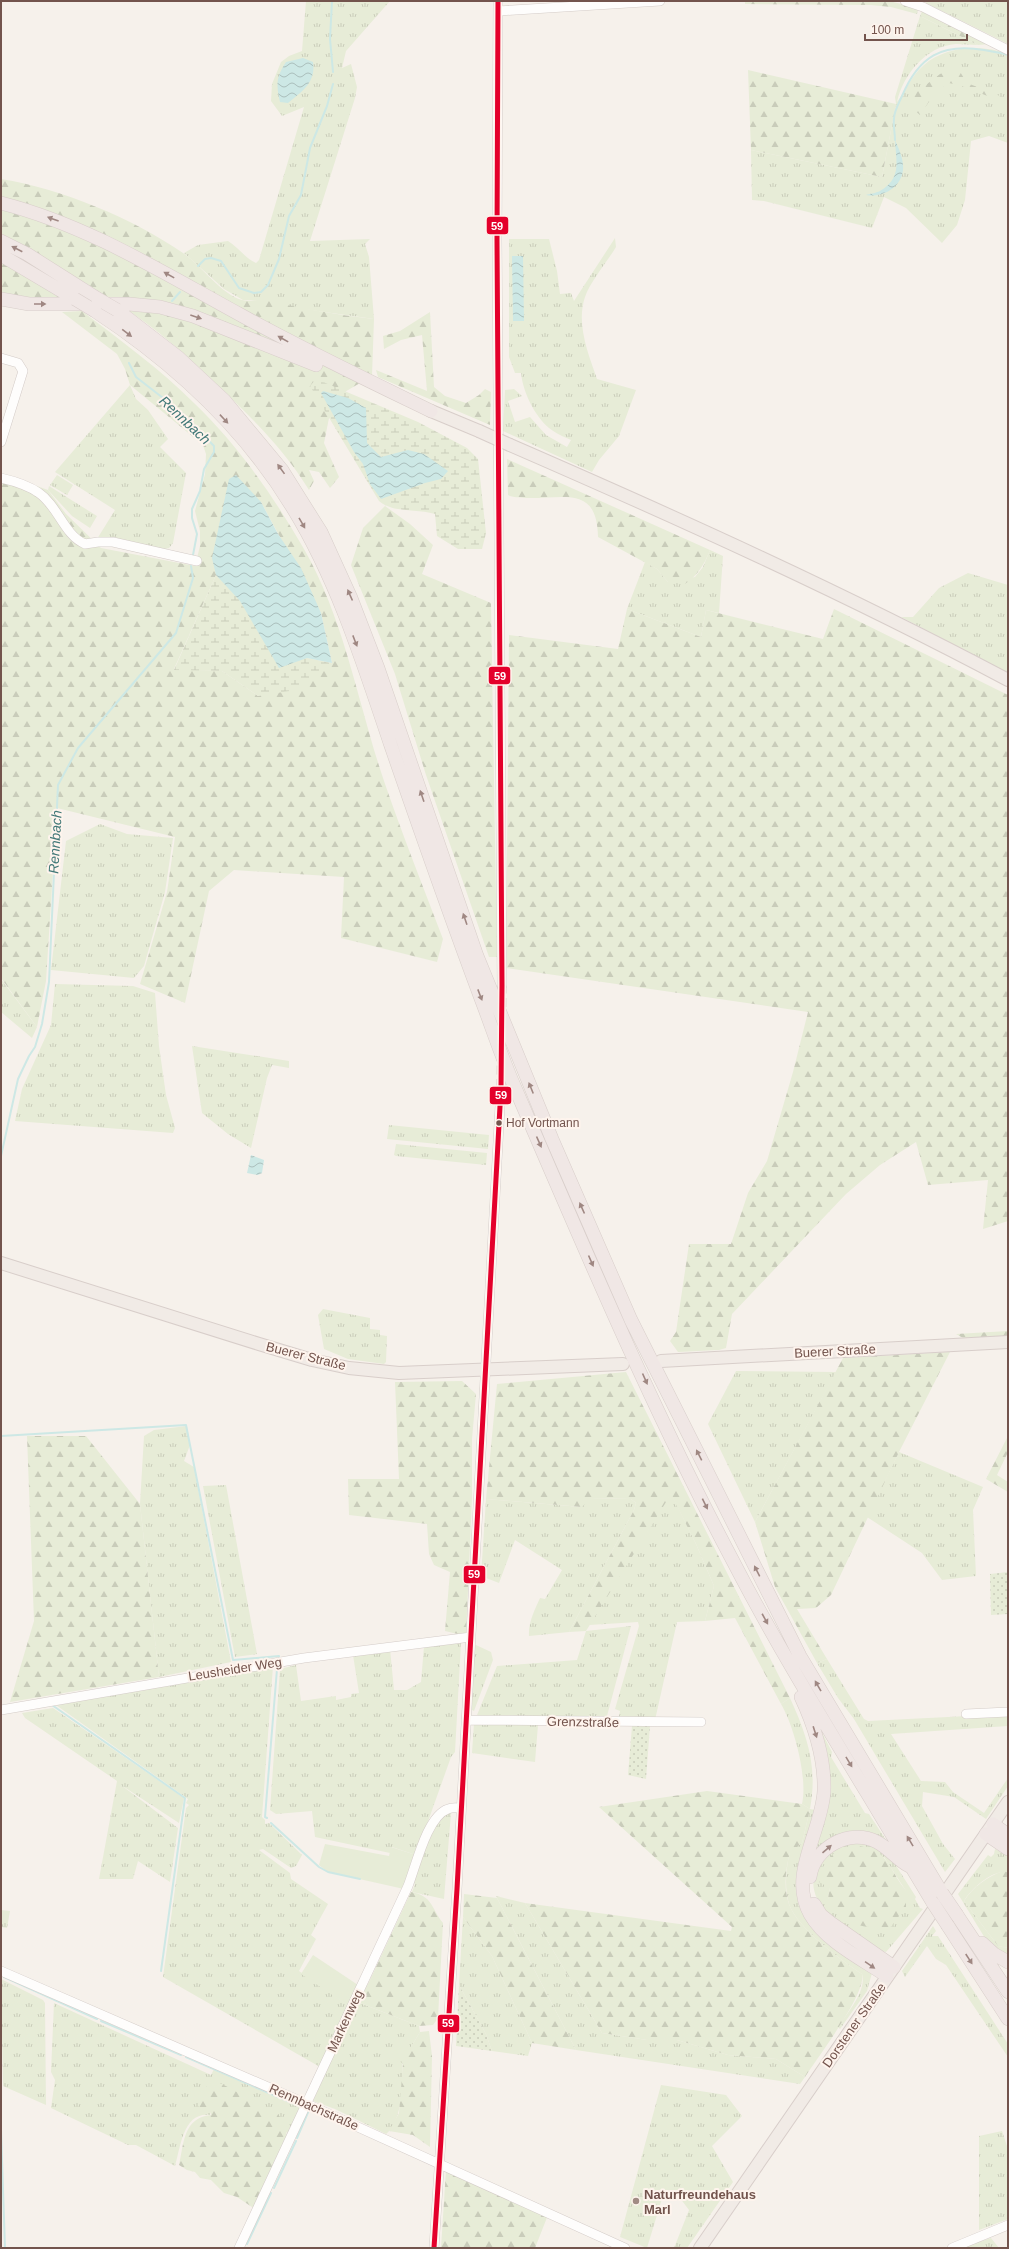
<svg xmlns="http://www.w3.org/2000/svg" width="1009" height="2249" font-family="Helvetica,sans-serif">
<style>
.grass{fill:url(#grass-tufts);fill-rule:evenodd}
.forest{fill:url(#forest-firs);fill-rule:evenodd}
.wetland{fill:url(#wetland-marsh)}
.park{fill:#e7ecd7}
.garden{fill:url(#garden-dots)}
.water{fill:url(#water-waves)}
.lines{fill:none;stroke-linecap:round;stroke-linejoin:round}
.stream{stroke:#cde8e5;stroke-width:2}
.minor-tunnel{stroke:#d5cac4;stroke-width:9;stroke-dasharray:9 4.5;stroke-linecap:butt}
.minor-casing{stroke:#d4ccc8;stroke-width:10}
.major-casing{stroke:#d8ceca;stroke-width:14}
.highway-casing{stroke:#d8ceca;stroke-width:14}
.minor{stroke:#fefdfc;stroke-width:9}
.major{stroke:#f1ebe6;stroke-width:12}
.highway{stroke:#f0e7e5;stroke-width:13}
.major-bridge-casing{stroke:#d8ceca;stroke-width:14;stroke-linecap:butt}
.highway-bridge-casing{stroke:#d8ceca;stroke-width:14;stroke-linecap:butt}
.major-bridge{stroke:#f1ebe6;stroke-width:12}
.highway-bridge{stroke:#f0e7e5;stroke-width:13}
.bus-1-casing{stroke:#fef4ed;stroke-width:8}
.bus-1{stroke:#e4002b;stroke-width:5}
.oneway{fill:#9f8782}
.bus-dot{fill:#73544d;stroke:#fef4ed;stroke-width:1.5}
.poi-dot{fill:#a18b84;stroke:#fef4ed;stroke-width:1.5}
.labels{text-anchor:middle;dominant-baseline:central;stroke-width:4;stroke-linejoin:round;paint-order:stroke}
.bus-label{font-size:12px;fill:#73544d;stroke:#fef4ed;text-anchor:start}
.street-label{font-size:13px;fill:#73544d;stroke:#fef4ed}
.poi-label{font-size:13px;font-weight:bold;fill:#73544d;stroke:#fef4ed;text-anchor:start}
.water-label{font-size:14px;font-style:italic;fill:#417877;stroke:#fef4ed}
.line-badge{stroke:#fef4ed;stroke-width:1.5}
.badge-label{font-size:11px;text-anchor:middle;font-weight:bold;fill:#fff}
</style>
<defs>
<pattern id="grass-tufts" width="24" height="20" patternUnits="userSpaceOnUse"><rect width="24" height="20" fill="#e7ecd7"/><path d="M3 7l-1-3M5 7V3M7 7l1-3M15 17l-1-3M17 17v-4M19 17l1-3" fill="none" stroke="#c9ccba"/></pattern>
<pattern id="forest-firs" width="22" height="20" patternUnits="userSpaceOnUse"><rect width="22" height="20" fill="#e7ecd7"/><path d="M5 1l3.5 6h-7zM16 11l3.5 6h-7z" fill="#c9ccba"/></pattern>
<pattern id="wetland-marsh" width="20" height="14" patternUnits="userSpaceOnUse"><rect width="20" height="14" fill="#e7ecd7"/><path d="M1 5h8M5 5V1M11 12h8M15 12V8" fill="none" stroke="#c9ccba"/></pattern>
<pattern id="garden-dots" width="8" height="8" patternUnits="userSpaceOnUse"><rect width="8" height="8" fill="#e7ecd7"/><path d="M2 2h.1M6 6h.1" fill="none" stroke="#c9ccba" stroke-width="1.8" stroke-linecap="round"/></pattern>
<pattern id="water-waves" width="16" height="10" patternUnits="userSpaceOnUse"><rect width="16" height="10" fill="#cde8e5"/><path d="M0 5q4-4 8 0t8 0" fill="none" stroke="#abbfbc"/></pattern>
</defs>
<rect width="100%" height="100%" fill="#f6f1eb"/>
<path class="grass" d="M306,1H390L346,51L342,68L351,64L357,87L355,98L310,241L370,239L365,244L369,257L374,319L282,306L262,300H243L224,289L184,253L198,245L228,241C238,247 246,259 256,263L259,260L304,107L282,116L271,101L272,84L281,62L289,56L302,51Z
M926,1H1008V44L926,3Z
M920,16L978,45C971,45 963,44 956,44C926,46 903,75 897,102C906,90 912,75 924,65C946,46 982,44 1008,54V143L989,136L971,141L965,200L957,225L942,243L906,208L884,197L872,228L764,201L752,200L751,150L882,177L896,104L895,97Z
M615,238L616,247C607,262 590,282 585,297C576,324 588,353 597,379L636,390L619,436L599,460L592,472L503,431L505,390L514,389L522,396L508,401L515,422L530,417L546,435L567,447L571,440C564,437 555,433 549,428C534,415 523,392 521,373H515L509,357V239H549L557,271L560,294L571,293L574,301Z
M130,385L136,399L148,410L168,439L160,447L186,473L173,543L169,548L161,550L97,539L115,510L55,472Z
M57,475L73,485L67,495L50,485Z
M49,486L97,516L90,528L72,516L48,490Z
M710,550L723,556L719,613L706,610L701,637L627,609L645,562L657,569L668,582L695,577L703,567Z
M968,573L1008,585V673L901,617H913L939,588Z
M100,824L127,834L173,838L165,892L144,966L134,978L51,970L66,841Z
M1,979L37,1027L32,1038L1,1012Z
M55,984L133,986L155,993L159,1046L166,1095L175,1128L173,1133L15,1121L22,1089L51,1025Z
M192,1046L289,1061V1068L272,1065L267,1078L251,1148L228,1134L202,1113Z
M389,1125L489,1135L488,1149L387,1139Z
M396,1144L487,1153L486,1165L396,1156L394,1155Z
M323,1309L370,1318V1329L380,1330V1335L387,1336L386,1362L384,1364L348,1359L324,1349L318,1315Z
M736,1371L836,1372L755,1522L708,1424Z
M187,1426L190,1445L184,1461L194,1467L231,1662L159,1677L140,1504L144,1436L154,1430Z
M899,1452L983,1487L973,1510L976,1576L942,1580L922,1553L867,1517Z
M226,1485L257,1654L235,1657L203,1486Z
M671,1493L696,1544L714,1586L705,1621L677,1622L655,1720L618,1721L620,1711L615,1709L639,1626L638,1622L589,1625Z
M590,1498L631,1499L636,1503L634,1510L569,1632L529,1636C528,1623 535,1609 540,1598L545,1599L562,1570L515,1540L499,1583L481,1576L486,1499L581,1507Z
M631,1626L607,1716L602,1719H483L477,1715L497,1666L577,1660L586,1631Z
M461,1643L455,1752L451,1757L416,1855L392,1847L390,1853L315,1837L312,1811L276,1814L270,1810L280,1669L296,1665L301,1701L336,1696V1700L351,1697V1694L359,1693L353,1655L390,1649L394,1690H407L421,1682L424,1646Z
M476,1645L491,1652L493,1660L474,1711L470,1709L474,1646Z
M827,1659L864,1719L868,1721L1008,1714V1726L891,1734L921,1781L945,1782L953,1792L984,1813L1008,1778V1786L986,1819L954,1797L923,1792L922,1806L943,1844L955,1859L945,1872L854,1719L838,1698L817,1663Z
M273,1666L262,1817L265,1820V1824L269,1823L302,1855L296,1866L291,1868L263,1849L259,1850L290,1873L291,1879L328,1904L311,1935L316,1939L299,1971L349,2006L320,2067L163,1977L186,1808L189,1805L186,1803L188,1799L56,1705Z
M790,1698C807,1735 818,1767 810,1809L815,1810L797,1893L872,1973L867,1991L840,2029L838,2027C847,2013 867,1991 862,1974C841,1960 797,1928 789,1904C784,1887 786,1868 790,1851L802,1843L810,1809L802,1804C808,1778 794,1726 781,1704Z
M53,1708L184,1798L179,1823L121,1785L178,1828L170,1882L138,1861L133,1879H99L117,1781L25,1718L22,1713Z
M474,1723L538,1725L535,1762L472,1753Z
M818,1725L832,1752L831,1757L865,1813L869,1814L890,1846L866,1834L813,1858L822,1819Z
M451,1813L444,1899L412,1892L415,1884L413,1882C419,1865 431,1816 451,1813Z
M855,1842L875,1846L895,1864L916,1897L915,1899L920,1908L923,1909L886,1952C876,1951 866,1941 857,1936C826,1916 793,1888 829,1852C835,1847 848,1845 855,1842ZM884,1857L906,1891V1901L879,1926L870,1927L828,1898L830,1888Z
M995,1849L1008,1856V1872C992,1870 972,1888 964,1901L998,1946L1008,1948V1957L988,1943L958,1894L988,1855L991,1857L994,1854Z
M496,1896L525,1903L602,2033L647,2040H677L728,2055L776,2059L805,2077L800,2084L576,2050Z
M1,1910L10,1911L7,1928L1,1927Z
M463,1917L492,1956L532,2043L528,2056L492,2051L486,2034L459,1985Z
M933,1926L936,1931L932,1936H938L1008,2044V2057L946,1965L936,1959L927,1946L905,1977L902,1971Z
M1,1979L43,2000L45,2003L46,2105L3,2086Z
M54,2003L211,2075L215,2067L302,2105L291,2134L286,2132V2126L211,2112L210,2115C183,2112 181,2146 175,2166L136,2145H128L51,2108L55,2080L51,2072Z
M360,2003L419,2026L420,2032L411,2047H401C404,2068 405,2120 386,2134L335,2109L313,2101L357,2004Z
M661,2085L726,2095L742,2116L712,2146L733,2182L687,2248H674L689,2210L680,2198L664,2192L647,2248L620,2237Z
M1002,2131L1008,2149V2219L979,2230V2136Z
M991,2238L999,2248H959Z"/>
<path class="forest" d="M745,1H889L918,8L917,14L891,7L871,5L745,4Z
M923,9L989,44L978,45L920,16Z
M957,67L967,83L998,95L1008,104L962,86L949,83L935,93L920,115L912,108L914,94L940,74Z
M748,70L896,104L882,177L751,150Z
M1,179C62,189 132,218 183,253C202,266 221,294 242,300C249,302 257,299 264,300C300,308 337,315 374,319L372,376L343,393L332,403L324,443L339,477L330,488L319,472L309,470L314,481L309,490C289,457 263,429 235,402C203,371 169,338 132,313C90,284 46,259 1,236Z
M1,260L68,301L1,296Z
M82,311C120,340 160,369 194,403C238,445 274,497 304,549C345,621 358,704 384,781C402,834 423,886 443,939L437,962L341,938L344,877L234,870L209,891L185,1003L140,984L167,892L175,837L57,808L46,981L37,1027L1,978V473L48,490L66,514L101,548L195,566L200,546V531L195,511L205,474L206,454L203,445L130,385L125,369L117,354L62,312ZM261,502L321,613L332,663L258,696L222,671L174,669L216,575Z
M430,312L434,387L445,396L466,403L479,395L485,389L491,392L490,425L378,377L376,370L427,391L422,335L401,340L384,349L383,336L400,331Z
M507,459L710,550C704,565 698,575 685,584L668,582L657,569L598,537C597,485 565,499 526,498C520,497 513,498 508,495Z
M385,506L410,524L433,545L422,574L491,603L497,957H489L426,775L395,674L351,565L363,528Z
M627,609L701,637L706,610L823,639L834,609L1008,695V1221L983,1229L988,1180L928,1185L916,1142L880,1165L846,1194L732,1314L726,1348L719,1350L678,1352L670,1341L676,1332L689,1244H731L748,1193L767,1161L793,1072L808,1012L506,968L509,635L618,649Z
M1008,1331V1337L963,1338L956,1334Z
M950,1352L899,1452L831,1595L816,1608L797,1609L827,1659L817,1663L775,1587L755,1522L843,1358Z
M626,1372L790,1698L781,1704L735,1618L705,1621L714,1586L696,1544L671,1494L586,1631L569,1632L634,1510L636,1503L631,1499L591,1498L582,1507L486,1499L497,1384Z
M462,1381L476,1394L472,1439V1498L466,1636L445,1631L450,1572L434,1565L429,1554L427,1524L349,1515L348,1479H399L395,1382Z
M27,1436H86L140,1504L159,1677L10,1702L34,1621Z
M1008,1436V1452L997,1475L1008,1482V1492L986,1479Z
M707,1791L802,1804L810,1809L802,1843L790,1852C786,1868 783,1887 789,1904C797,1928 841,1960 862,1974C867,1993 817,2058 805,2077L776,2059L728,2055L677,2040H647L602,2033L525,1903L731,1931L732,1927L599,1807Z
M852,1846C893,1846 888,1876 912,1896L906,1901V1907L889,1929C882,1927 877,1928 870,1927C852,1927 839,1911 828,1898L830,1888L819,1882C822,1862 832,1850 852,1846Z
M1003,1871L1008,1872V1948L998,1946L964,1901C972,1888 988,1876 1003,1871Z
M411,1892C433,1896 431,1908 443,1923L438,2018L433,2025L419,2026L360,2003V1996L369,1982Z
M464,1894L497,1898L576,2050L532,2043L492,1956L463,1917Z
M429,2031L432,2056L430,2147L413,2135L389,2131L399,2113L403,2064L394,2055L401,2047H411L420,2032Z
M214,2082L222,2084L277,2113L286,2126L287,2141L255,2209L237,2197L224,2193L211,2180L200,2178L195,2172L187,2170L179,2165C184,2143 183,2118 211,2115V2112L199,2108V2102L207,2085Z
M446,2170L548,2215L535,2248H441Z"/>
<path class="wetland" d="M316,379L418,422L467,448L478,459L486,533L482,549H458L437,536L435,514C416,508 395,514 379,501L310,386Z
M216,575L237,586L307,658L332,663L296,690L258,696L222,671L174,670Z"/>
<path class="park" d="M325,1844L389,1856L391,1847L416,1855L404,1889L328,1872L319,1865Z
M313,1955L358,1985L349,2006L301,1974Z"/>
<path class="garden" d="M1008,1572V1614L991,1615L990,1574Z
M632,1726H650L646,1779L628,1775Z
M459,1985L486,2034L492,2051L456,2046Z"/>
<path class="water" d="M303,58L313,62C316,82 303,91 288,103L280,102C276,85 276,77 286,62Z
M895,140C899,149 904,160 903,170C901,188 882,198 866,195C869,194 876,193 880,191C902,178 896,162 895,140Z
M512,256H523L524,321H513Z
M323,391L348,398L366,408L367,443L381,457L408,450L424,454L448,471L441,479L425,483L381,499L370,484L363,464L354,452L321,393Z
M236,475L261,502L278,534L301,568L321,613L332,663L307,658L279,668L240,601L216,575L212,558L229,479Z
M251,1155L264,1160L262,1173L258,1175L247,1173Z"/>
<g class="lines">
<path class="stream" d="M332,1L330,39L333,72
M895,140C895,133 893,125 894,119C894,111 899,103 902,96C919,56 942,43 984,50C993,52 1000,52 1008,55
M198,266L205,259L211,258L221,261L239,288L254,293L261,292L268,285L279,259L289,216L301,195L310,148L327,106L333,84
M172,301L180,292
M129,363L136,377L181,412L214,446V452L204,469L200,491L192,509V518L197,534L193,555
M1,1156L18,1079L29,1056L35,1047L42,1024L49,982L58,785L78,748L176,633L193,578L191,566
M1,1436L186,1425L233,1660L279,1656V1660
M52,1705L185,1798L161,1971
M267,1818L265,1817L277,1669
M271,1823L319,1867L328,1872L360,1879
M4,1977L97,2019
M101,2021L181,2055
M186,2057L301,2107
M1,2130L5,2248
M297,2138L309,2110
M274,2188L296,2141
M247,2244L271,2193"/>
<path class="minor-tunnel" d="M501,1088L502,985"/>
<defs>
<path id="minor" d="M498,1L497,240L502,985
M905,1L923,7L1008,50
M498,11L660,1
M1,358L18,363L23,371L1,442
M1,478C14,481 28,485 39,493C58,506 64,535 85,544L98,542H113L197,561
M1,1710L304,1658L471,1637
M966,1714L1008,1712
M466,1720L701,1722
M1,1971L307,2104L625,2248
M239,2248L408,1886C416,1866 427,1816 448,1809C452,1807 457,1808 461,1808
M434,2248L457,1889L501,1088
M952,2248L1008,2225"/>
<path id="major" d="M431,411L479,431
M510,445C678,518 846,594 1008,680
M1,1263L259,1344L312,1360L349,1368L399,1373L623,1364
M661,1361L1008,1342
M700,2248L1008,1802"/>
<path id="highway" d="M1,203C87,225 162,272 239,314C302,349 367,380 431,411
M1,241L27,254L98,299
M1,255L75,299
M1,299L29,304H129L160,307L193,316L316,365
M117,310L179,358L224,400L282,470L321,532L351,598L378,668L477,956L552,1139L631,1320L800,1656L942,1893
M95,311C174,363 245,428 294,510C338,582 364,666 391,746C420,830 449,913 480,996C492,1027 502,1059 516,1090C584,1248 653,1411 734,1563C775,1642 821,1717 867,1793C889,1829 911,1867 933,1903
M801,1697C815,1727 825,1758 824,1791C822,1831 788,1875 810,1914C826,1942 862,1959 887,1976
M993,1824L1008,1835
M986,1834L1008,1849
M810,1877C814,1847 850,1828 877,1842C889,1848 897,1860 909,1866
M814,1904L821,1915L831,1923L894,1967
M957,1915L1008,1992
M948,1926L1008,2019
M982,1943L994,1954L1008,1962"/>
</defs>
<use href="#minor" class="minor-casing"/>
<use href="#major" class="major-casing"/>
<use href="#highway" class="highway-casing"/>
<use href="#minor" class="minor"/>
<use href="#major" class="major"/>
<use href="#highway" class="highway"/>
<defs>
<path id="major-bridge" d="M479,431L510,445"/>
<path id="highway-bridge" d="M75,299L95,311
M98,299L117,310
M942,1893L957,1915
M933,1903L948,1926"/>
</defs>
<use href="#major-bridge" class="major-bridge-casing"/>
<use href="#highway-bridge" class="highway-bridge-casing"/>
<use href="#major-bridge" class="major-bridge"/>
<use href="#highway-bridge" class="highway-bridge"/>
<defs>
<path id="bus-1" d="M434,2248L457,1889L501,1088L502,985L497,240L498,1"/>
</defs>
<use href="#bus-1" class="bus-1-casing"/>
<use href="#bus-1" class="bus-1"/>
</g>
<defs><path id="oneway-solid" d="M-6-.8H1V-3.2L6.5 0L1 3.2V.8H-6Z"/></defs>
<g class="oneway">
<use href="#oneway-solid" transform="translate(53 219) rotate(-160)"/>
<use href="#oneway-solid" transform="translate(17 249) rotate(-153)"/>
<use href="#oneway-solid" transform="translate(169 275) rotate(-151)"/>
<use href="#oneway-solid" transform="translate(40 304)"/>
<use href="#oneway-solid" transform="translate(196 317) rotate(19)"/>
<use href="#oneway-solid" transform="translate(127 333) rotate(37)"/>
<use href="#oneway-solid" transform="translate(283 339) rotate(-151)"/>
<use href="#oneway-solid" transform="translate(224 419) rotate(47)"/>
<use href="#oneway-solid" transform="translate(281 469) rotate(-126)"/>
<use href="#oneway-solid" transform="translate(302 523) rotate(60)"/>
<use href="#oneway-solid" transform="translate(350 595) rotate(-114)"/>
<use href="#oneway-solid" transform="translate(355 641) rotate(69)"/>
<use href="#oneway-solid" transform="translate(422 796) rotate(-109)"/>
<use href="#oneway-solid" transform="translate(465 919) rotate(-109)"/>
<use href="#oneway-solid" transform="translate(480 995) rotate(69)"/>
<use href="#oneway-solid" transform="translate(531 1088) rotate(-112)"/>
<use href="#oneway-solid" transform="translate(539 1142) rotate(66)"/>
<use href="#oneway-solid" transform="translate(582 1208) rotate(-114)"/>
<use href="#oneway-solid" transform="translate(591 1261) rotate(66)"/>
<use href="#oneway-solid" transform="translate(645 1379) rotate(66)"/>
<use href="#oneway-solid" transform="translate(699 1455) rotate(-117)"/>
<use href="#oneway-solid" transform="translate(705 1504) rotate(64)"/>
<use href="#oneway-solid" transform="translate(757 1571) rotate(-117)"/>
<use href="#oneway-solid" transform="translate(765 1619) rotate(61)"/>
<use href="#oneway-solid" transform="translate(818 1686) rotate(-120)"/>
<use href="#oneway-solid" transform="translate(815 1732) rotate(72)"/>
<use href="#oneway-solid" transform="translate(849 1762) rotate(59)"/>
<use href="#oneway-solid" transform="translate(910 1841) rotate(-121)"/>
<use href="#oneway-solid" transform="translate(827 1849) rotate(-41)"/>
<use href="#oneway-solid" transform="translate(969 1959) rotate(57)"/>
<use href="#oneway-solid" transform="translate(870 1965) rotate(34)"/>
</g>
<circle class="bus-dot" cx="499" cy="1123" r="3.5"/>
<circle class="poi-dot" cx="636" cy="2201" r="4"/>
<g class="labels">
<g class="bus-label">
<text x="506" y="1123">Hof Vortmann</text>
</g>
<g class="street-label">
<text transform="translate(835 1351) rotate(-3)">Buerer Straße</text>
<text transform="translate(306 1356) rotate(14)">Buerer Straße</text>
<text transform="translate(235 1669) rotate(-9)">Leusheider Weg</text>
<text transform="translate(583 1722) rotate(1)">Grenzstraße</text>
<text transform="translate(345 2021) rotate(-65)">Markenweg</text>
<text transform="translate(854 2025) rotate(-55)">Dorstener Straße</text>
<text transform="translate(314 2107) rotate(24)">Rennbachstraße</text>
</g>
<g class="poi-label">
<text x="644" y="2194">Naturfreundehaus<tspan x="644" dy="15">Marl</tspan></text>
</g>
<g class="water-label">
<text transform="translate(185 420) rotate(43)">Rennbach</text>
<text transform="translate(55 842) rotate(-87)">Rennbach</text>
</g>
</g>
<g class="line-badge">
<rect x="486" y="216" width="23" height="19" rx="4" fill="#e4002b"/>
<rect x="488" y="666" width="23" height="19" rx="4" fill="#e4002b"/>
<rect x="489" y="1086" width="23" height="19" rx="4" fill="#e4002b"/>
<rect x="463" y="1565" width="23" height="19" rx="4" fill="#e4002b"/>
<rect x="437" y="2014" width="23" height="19" rx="4" fill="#e4002b"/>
</g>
<g class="badge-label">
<text x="497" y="230">59</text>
<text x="500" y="680">59</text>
<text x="501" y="1099">59</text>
<text x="474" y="1578">59</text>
<text x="448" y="2027">59</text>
</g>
<rect width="1009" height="2249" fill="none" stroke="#73544d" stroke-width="4"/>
<path d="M865 34v6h102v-6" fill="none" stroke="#73544d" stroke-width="2"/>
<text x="871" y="34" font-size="12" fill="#73544d" stroke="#fef4ed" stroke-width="3" paint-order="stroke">100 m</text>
</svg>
